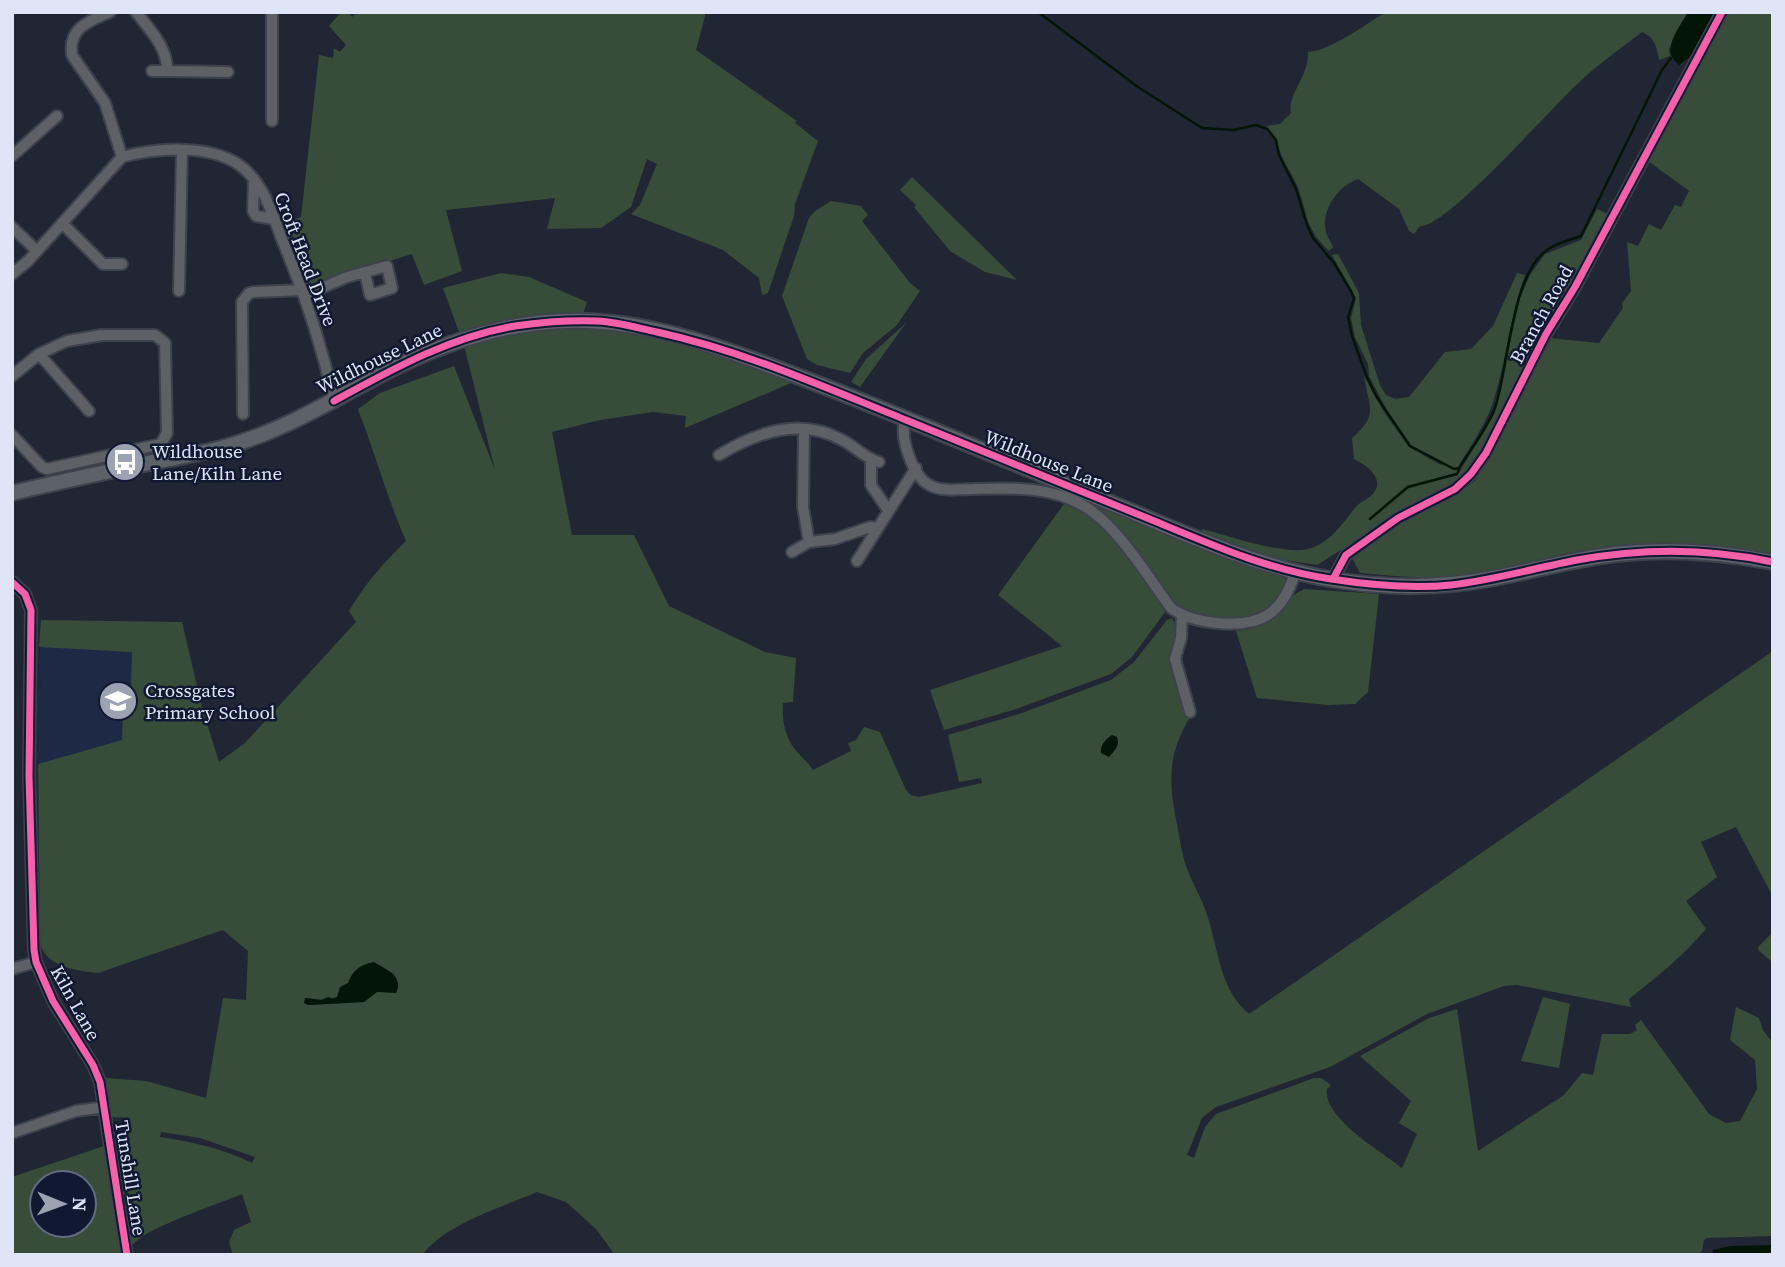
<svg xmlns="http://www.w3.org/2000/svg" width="1785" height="1267" font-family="'Source Serif 4',serif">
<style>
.built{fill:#1e2946}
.green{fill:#374d39;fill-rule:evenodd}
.water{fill:#031605}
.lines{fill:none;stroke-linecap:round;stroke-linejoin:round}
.stream{stroke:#031605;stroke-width:2.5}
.minor-casing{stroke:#3d424d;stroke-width:14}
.major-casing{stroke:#3d424d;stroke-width:18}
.minor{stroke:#5d6065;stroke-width:10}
.major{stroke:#5d626a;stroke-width:14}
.cycleway-casing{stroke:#101931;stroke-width:11}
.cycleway{stroke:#f560ab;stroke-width:7}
.labels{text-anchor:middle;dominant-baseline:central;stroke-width:5;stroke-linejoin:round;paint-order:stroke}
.street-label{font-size:19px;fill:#dde5f6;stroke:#101931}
.poi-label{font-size:19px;fill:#dde5f6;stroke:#101931;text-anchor:start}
</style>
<rect width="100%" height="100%" fill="#212634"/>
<path class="built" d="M41,620L182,622L122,740L38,764L36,691L42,685L38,678Z"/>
<path class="green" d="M341,12H348L352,17L357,12H706L696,50L797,121L795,123L818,141L795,204L794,216L768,293L762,295L759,278L723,250L631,214L640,205L657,164L647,159L631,207L601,228L547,229L555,198L446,210L462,271L424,285L412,254L308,287L282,224L301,217L319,55L333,58L334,48L340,52L346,45L329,26Z
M1386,12H1688L1669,49L1670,56L1659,60C1657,48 1655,37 1642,32C1624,46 1604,60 1587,75C1559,98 1447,229 1420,226L1414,234L1409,231L1399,209L1358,179C1339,185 1320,211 1326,232C1327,237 1331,242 1333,247L1329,251C1302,225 1309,213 1296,183C1292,175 1287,167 1283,159C1276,144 1279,138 1266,126L1280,124L1291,113C1287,94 1309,77 1308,52C1330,51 1366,24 1386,12Z
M1726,12H1773V555C1713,542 1653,540 1592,549C1550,555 1509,569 1467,575C1431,580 1396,576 1360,573L1352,558L1356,552L1398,524L1452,497L1475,481L1550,338L1599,343L1623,308L1622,303L1631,291L1627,242L1638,246L1649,224L1661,230L1675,205L1681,207L1689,191L1648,161Z
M912,177L1017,280L985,272L950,251L914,207L916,205L900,190Z
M831,201L861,206L868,215L862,221L910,283L920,291L897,325L863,353L850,373L817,365L807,359L782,296L809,218L815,211Z
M1597,209L1610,215L1484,452L1462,481L1352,548L1349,545L1317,565L1272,558L1201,531L1203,529C1228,536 1284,555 1308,549C1329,544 1342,524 1355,508C1359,502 1367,500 1372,495C1387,479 1366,465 1354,459L1352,438C1379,415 1369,408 1364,376L1384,412L1409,447L1439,464L1458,469L1456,473L1407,486L1368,519L1408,487L1458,474L1494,414L1520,298L1530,275L1545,254L1581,240Z
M1338,254L1359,293L1361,325L1380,385L1386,395L1395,399L1409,397L1445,352L1471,349L1493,326L1517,273L1525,275C1510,315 1507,358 1494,399C1487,423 1471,445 1458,467L1454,468L1411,445L1388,412L1369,376L1368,364L1355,337L1351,318L1356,298L1332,255Z
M501,273L529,277L587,302L583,314C540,314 500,321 459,332L443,288Z
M906,323L860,387L851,382L866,359Z
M587,327L654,337L696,348L796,381L685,428L686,416L653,412L600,420L552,432L572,535H634L669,606L765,652L796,658L793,702L783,703C782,718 784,735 794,748C800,756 807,761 813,770L851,751L848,743L856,740L864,727L880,732L906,790L911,795L919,797L982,783L981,778L959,782L948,735L1022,713L1111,680L1134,662L1167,620L1172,618L1179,633L1185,708L1189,719C1166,758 1169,786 1178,829C1180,841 1182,854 1186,866C1193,885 1204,902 1209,921C1219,955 1221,990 1249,1014L1773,651V891L1771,893L1736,827L1701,842L1717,877L1686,901L1706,929C1683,956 1657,977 1629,999L1631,1007L1517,985L1504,986L1427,1014L1330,1067L1216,1107L1202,1118L1187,1155L1194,1158L1205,1127L1216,1114L1314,1078H1321L1331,1085L1327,1089C1323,1118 1381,1151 1402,1168L1417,1134L1399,1123L1411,1101L1360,1056L1429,1018L1457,1009L1478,1151L1564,1095L1582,1073L1593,1075L1602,1034H1630L1637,1030L1635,1025L1641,1020L1709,1114L1726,1123L1740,1121L1757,1089L1755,1060L1730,1040L1736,1007L1759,1018L1763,1030L1773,1043V1236L1707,1238L1704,1240L1702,1251L1696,1255H615L596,1229L566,1202L537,1192C500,1208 447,1223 422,1255H233L229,1242L234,1230L251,1222L242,1194C221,1203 143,1229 134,1244H128L114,1139H128V1118L111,1117L106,1078L146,1081L206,1098L223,998L246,1000L248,951L223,930L98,973C77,971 47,967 40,944L38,764L122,740L124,686H131L132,652L39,647L41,620L182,622L203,711L219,762L245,743L356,622L349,611C365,584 383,563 406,541C387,498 375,453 358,409L380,393L454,366L495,470L464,345C509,333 540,328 587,327ZM368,963H374L394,974L377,992L364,1002L309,1005L306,998L322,1000L337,997ZM161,1132L200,1138L255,1157L252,1163C221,1148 193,1142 160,1137Z
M1094,503L1280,575L1285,578L1287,587L1275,602L1253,619L1205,618L1178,608L1092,509Z
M1064,504L1085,512L1099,526L1109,531L1118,540L1165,612L1132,657L1111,674L1013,710L944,730L930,690L1062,646L998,595Z
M1304,589L1379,594L1368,692L1355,704L1327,705L1257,698L1236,631C1276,628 1275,603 1304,589Z
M1773,932V962H1772L1758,950V947Z
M1543,997L1570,1004L1559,1068L1521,1061Z
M107,1145L123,1255H12V1177ZM42,1183H84V1225H42Z"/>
<path class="water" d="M1688,12H1715L1691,56L1679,65C1660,50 1678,30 1688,12Z
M1112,735L1117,737C1120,746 1115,750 1109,757L1101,753C1100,745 1105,740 1112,735Z
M374,962C387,970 404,976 396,993L377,992L364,1002L308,1005L304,1003L305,998L321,1000L328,997L333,999L337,997L340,987L348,983C352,971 361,964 374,962Z
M1773,1245V1255H1712L1713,1250L1730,1246Z"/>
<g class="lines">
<path class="stream" d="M1038,12L1138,87L1202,128L1234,130L1256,125L1267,129L1276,140L1279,155L1296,189L1307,225L1313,238L1334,263L1351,291L1354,299L1348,317L1352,336L1366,375L1376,396L1410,446L1454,469L1459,468C1471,449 1487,429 1495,408C1509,367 1511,270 1550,248C1559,242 1571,240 1581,236L1662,70L1671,58
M1370,519L1408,487L1457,474L1459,470"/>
<defs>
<path id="minor" d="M110,12C89,21 68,28 72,55L105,103L122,157
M136,12C150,30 168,48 167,71L228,72
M152,71H167
M272,121V12
M12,156L57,116
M254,179L253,211L256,216L274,219
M62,223L103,264H122
M12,227L36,250
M12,274L28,261L122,157C156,148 207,144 238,164C264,182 272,214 283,242C305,294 322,346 334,401
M179,291L182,150
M305,295L347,277L387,266L392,288L370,295L365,273
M39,354L89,411
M12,376L39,354L67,341L102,335H155L165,343L167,433L161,444L47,469L42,467L12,435
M243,414L242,302L249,293L254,292L303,290
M905,420C900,438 912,477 931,486C944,492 960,489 974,489C1011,488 1051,486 1084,506C1119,527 1147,576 1171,608C1185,618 1200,621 1217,623C1260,627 1282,615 1295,573
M804,429L803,507L809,542
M719,455C757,432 800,417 842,440C856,447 864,458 879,462
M871,460V485L888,510
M792,552L809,542L835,539L870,527L876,528
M857,561L916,468
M1333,579L1346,555L1398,518L1455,489L1471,474L1486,453L1546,334L1575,287L1722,12
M12,582L25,594L31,610L29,776L34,950L36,962L53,1001L93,1065L100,1082L127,1255
M1182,616L1181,638L1175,659L1190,712
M12,969L36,962
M12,1133L76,1111L105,1107"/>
<path id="major" d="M12,493C54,483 96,474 139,465C175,457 212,453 247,440C297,423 341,395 388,371C443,343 502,323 565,321C641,318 718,346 789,373C901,415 1012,463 1123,508C1188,535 1254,565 1324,578C1378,588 1435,589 1489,579C1532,571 1573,559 1616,554C1668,548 1721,552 1773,562"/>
</defs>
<use href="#minor" class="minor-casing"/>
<use href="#major" class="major-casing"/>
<use href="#minor" class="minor"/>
<use href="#major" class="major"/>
<defs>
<path id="cycleway" d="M334,401C391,370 449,337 515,326C542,322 570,320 598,321C618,322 638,328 657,332C744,351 824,387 906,420C988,454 1070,487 1152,520C1210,544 1268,570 1331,579C1370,585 1412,589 1451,585C1494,580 1535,568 1577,560C1642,548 1708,548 1773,562
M1333,579L1346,555L1398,518L1455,489L1471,474L1486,453L1546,334L1575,287L1722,12
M12,582L25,594L31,610L29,776L34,950L36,962L53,1001L93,1065L100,1082L127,1255"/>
</defs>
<use href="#cycleway" class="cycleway-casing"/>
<use href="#cycleway" class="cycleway"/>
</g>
<defs>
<symbol id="bus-disc" viewBox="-11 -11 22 22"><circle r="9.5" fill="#9ba2b2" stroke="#101931"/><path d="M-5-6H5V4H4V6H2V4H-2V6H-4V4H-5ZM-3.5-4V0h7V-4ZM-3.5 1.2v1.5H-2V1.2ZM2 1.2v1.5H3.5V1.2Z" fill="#fff"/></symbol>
<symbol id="school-disc" viewBox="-11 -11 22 22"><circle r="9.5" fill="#9ba2b2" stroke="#101931"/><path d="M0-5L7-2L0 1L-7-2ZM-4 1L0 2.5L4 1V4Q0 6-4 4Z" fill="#fff"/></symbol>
</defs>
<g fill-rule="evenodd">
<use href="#bus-disc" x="103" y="440" width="44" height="44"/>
<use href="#school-disc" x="96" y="679" width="44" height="44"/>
</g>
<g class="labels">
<g class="street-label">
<text transform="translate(306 259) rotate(69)">Croft Head Drive</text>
<text transform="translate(1541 314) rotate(-61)">Branch Road</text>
<text transform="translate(379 358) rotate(-26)">Wildhouse Lane</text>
<text transform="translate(1049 461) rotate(22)">Wildhouse Lane</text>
<text transform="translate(76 1003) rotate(61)">Kiln Lane</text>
<text transform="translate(131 1178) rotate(81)">Tunshill Lane</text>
</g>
<g class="poi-label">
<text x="152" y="451">Wildhouse<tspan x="152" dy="22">Lane/Kiln Lane</tspan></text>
<text x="145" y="690">Crossgates<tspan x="145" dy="22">Primary School</tspan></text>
</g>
</g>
<rect width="1785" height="1267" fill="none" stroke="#dde5f6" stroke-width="28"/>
<g transform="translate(63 1204) rotate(91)"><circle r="33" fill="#101931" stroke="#626b80" stroke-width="2"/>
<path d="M0-5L12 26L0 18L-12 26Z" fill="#9ba2b2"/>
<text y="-10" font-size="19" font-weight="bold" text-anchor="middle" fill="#dde5f6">N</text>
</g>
</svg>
